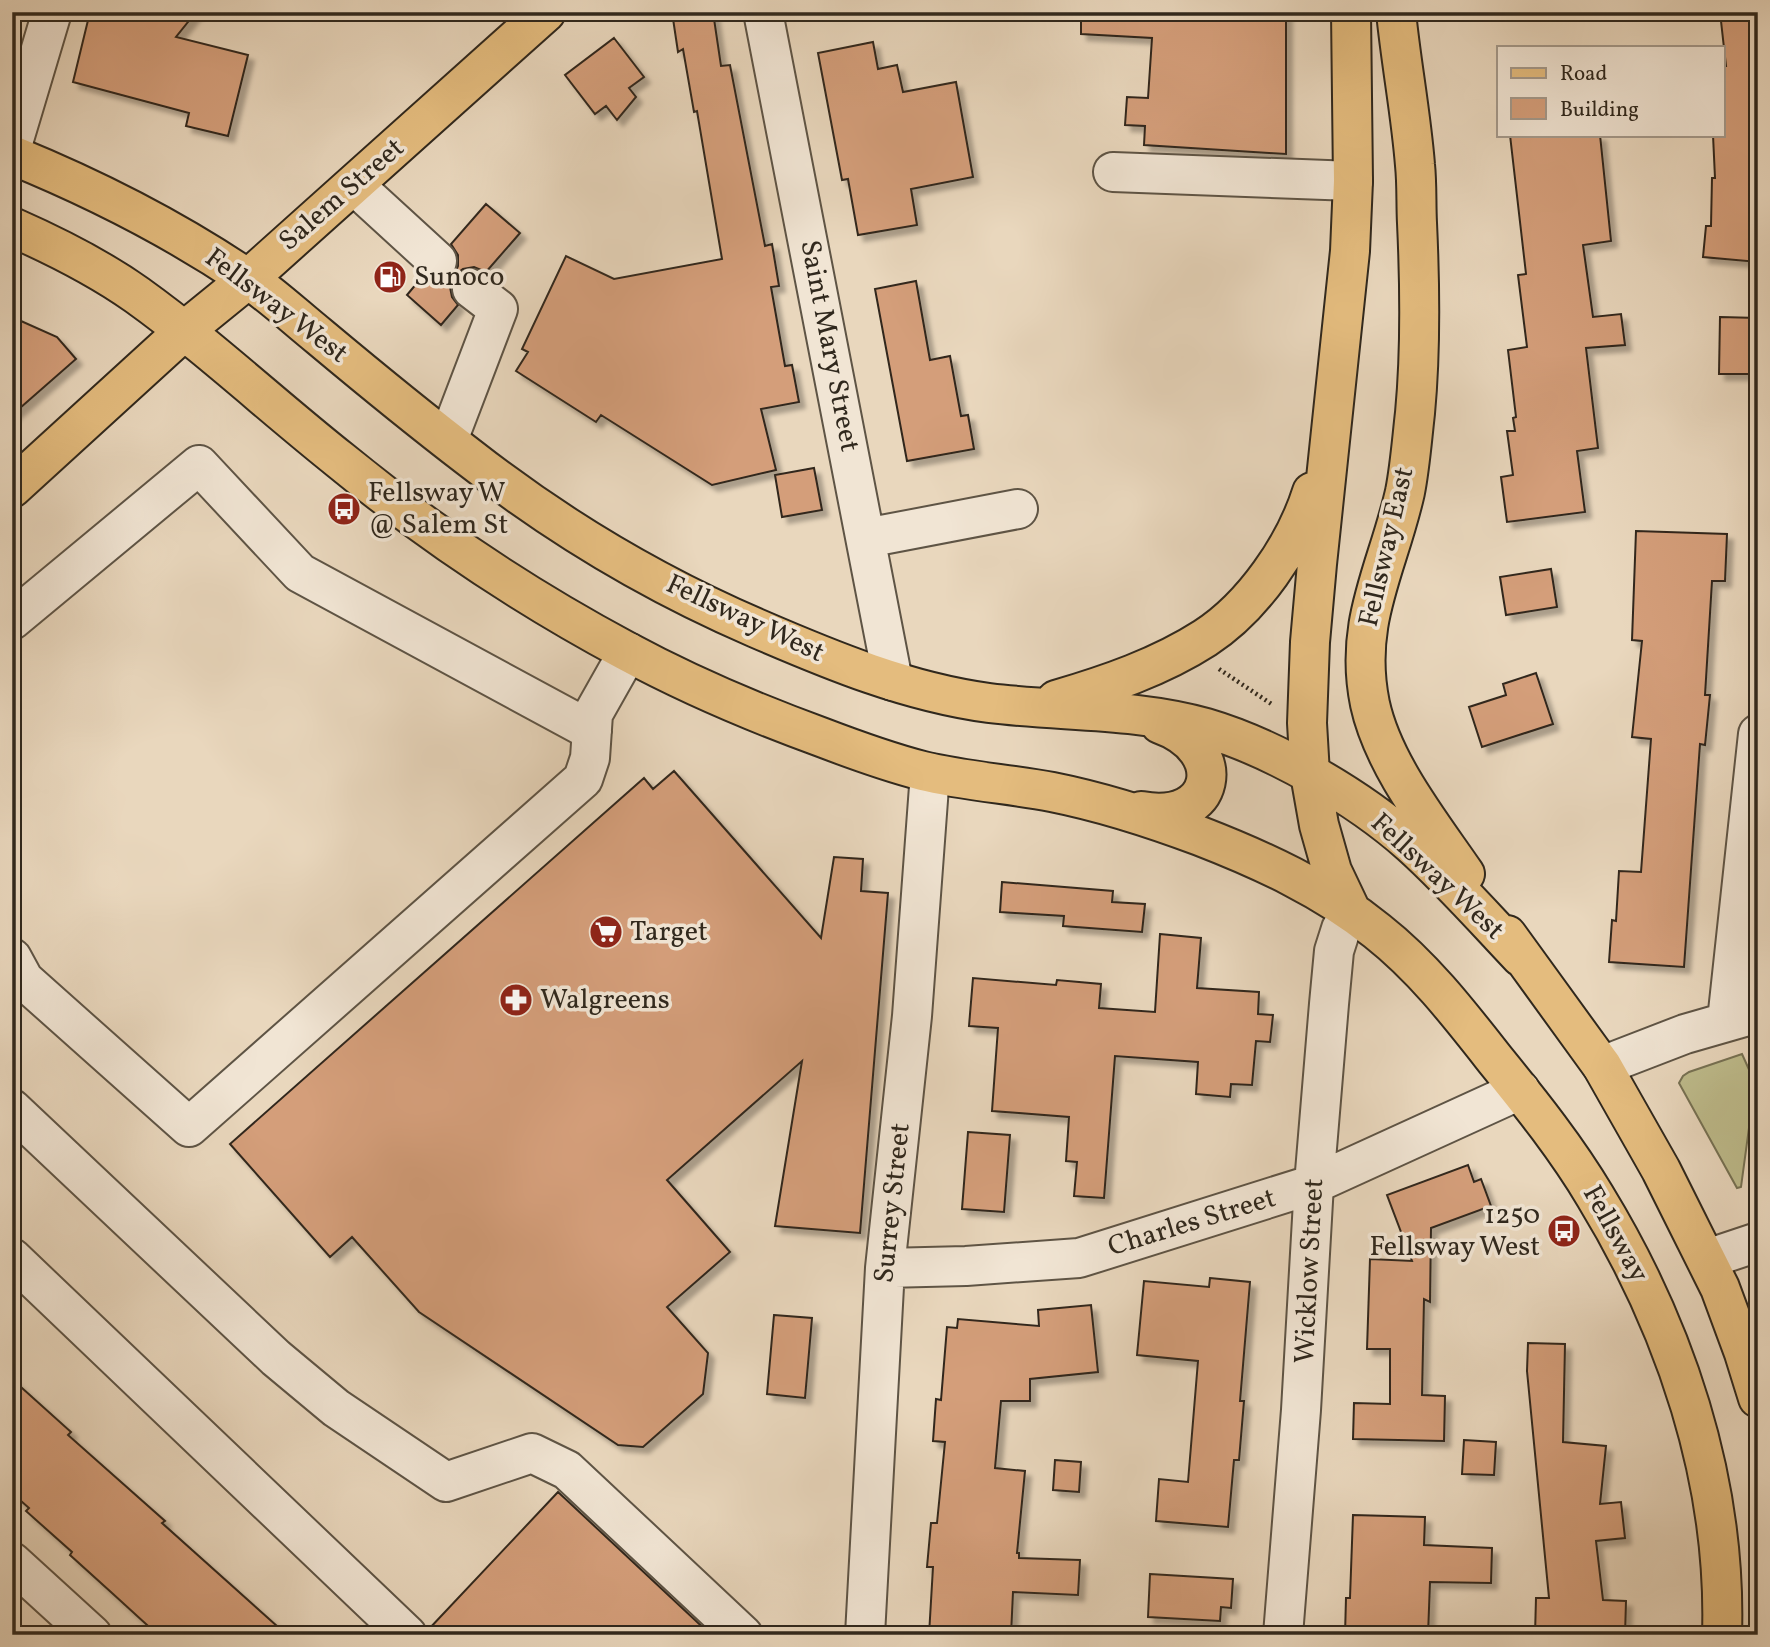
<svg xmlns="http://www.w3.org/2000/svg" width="1770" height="1647" font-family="Vollkorn,serif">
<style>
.green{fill:#bebc8c;stroke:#777254;stroke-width:2}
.building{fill:#d49e7a;stroke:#30281d;stroke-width:2;filter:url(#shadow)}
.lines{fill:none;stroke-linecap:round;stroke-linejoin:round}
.minor-casing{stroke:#5e5445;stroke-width:42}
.major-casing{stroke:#30281d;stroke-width:42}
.path{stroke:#30281d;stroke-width:4.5;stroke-dasharray:2 3.5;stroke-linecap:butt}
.minor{stroke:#f1e5d4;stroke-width:38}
.major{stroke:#e4bc7e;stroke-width:38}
.labels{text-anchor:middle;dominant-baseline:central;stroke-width:7;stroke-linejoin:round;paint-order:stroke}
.street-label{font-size:28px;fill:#30281d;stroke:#f1e5d4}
.poi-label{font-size:28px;fill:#30281d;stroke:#f1e5d4;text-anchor:start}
</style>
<defs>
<filter id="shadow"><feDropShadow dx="6" dy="6" stdDeviation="2" flood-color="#0004"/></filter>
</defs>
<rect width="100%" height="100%" fill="#e9d7bd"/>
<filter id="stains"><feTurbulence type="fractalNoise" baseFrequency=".00286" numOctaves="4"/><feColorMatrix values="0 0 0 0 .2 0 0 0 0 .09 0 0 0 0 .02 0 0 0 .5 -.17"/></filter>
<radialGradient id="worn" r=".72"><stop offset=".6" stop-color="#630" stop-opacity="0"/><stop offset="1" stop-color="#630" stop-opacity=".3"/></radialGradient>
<path class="green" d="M1742,1054L1751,1074L1749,1128L1741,1187L1737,1188L1679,1083L1683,1076L1689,1072Z"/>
<path class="building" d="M90,12H196L176,37L248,55L228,136L186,126L189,113L73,82Z
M672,12H713L721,66L730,65L765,246L772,244L779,286L771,287L785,366L792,365L799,402L761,409L776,470L712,485L601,415L596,422L516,371L528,352L522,349L566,256L614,279L722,259L697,111L694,112L683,49L678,52Z
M1081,12H1286V154L1144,145L1145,126L1125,125L1127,97L1148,98L1152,38L1081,34Z
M1720,12H1758V262L1703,257L1706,226H1711L1712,178H1715L1713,135H1723V66H1726Z
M614,38L644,77L629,88L636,97L617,120L606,106L595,114L565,75Z
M873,42L878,69L897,65L903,92L956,82L973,177L911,189L917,225L858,235L848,179L842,180L818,53Z
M1510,135H1600L1611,241L1583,245L1593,317L1621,314L1625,345L1586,348L1598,448L1577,451L1585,512L1507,522L1501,477L1513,475L1507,431H1515L1513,418L1516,417L1508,350L1527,347L1518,275L1526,274Z
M486,204L520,233L486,272L474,267L463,269L455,275L450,287L452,297L458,305L441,325L407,295L422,277L432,282H443L454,275L458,266V255L451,244Z
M916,281L930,360L950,356L961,416L968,415L974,449L907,461L875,289Z
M12,317L57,337L76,359L12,415Z
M1720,317L1758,318L1757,374H1719Z
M814,468L822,510L782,517L775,475Z
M1636,531L1727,534L1725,581H1712L1705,695H1710L1705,745L1700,744L1684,967L1609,962L1612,920L1616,921L1619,871L1641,872L1651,739L1632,737L1642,641L1632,640Z
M1551,569L1557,607L1506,615L1500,577Z
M1536,673L1553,724L1482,747L1469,707L1506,695L1503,684Z
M674,771L821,938L834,857L863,859L861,891L888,893L860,1233L775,1226L802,1061L667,1180L730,1252L667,1307L708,1353L703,1394L643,1447L618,1445L419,1312L352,1237L330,1257L230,1144L644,778L653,789Z
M1002,882L1113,891L1112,902L1145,904L1142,932L1063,926L1064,916L1000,912Z
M1160,934L1201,938L1197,988L1259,992L1258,1014L1273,1015L1270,1042L1256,1041L1252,1085L1231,1084L1230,1097L1196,1094L1198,1062L1115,1056L1104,1198L1074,1196L1077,1162L1066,1161L1069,1117L992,1111L998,1028L969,1026L973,978L1056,985L1057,980L1101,984L1099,1008L1155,1012Z
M968,1132L1010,1135L1004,1212L962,1209Z
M1468,1165L1474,1182L1481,1179L1491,1206L1431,1228L1430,1302L1424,1299L1422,1395L1445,1396L1444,1441L1353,1439L1354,1403L1390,1404V1349H1367L1370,1259L1412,1261L1387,1195Z
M1210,1278L1250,1282L1240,1401H1244L1239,1460H1234L1228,1527L1156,1521L1159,1479L1188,1482L1198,1361L1137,1355L1144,1281L1209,1287Z
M1091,1305L1098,1372L1030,1379V1401H1001L995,1468L1025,1471L1017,1553H1019V1558L1080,1560L1078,1595L1013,1592L1011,1635H929L933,1567H927L931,1523H937L945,1442L933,1441L936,1399L941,1400L947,1327L957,1328L958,1319L1039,1326L1038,1310Z
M774,1315L812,1318L805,1398L767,1394Z
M1528,1343L1565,1344L1563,1442L1606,1446L1600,1504L1621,1502L1625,1538L1596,1541L1603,1600L1626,1601L1625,1635H1535L1536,1598H1549L1527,1371Z
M12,1379L71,1432L68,1435L165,1521L162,1523L287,1635H158L112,1593L70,1555L72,1552L26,1511L29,1508L12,1493Z
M1464,1440L1496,1442L1494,1475L1462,1474Z
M1055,1460L1081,1462L1079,1492L1053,1490Z
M558,1492L711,1635H428V1630Z
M1353,1515L1425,1517L1424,1545L1492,1548L1491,1583L1430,1582L1428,1635H1345L1346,1598H1350Z
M1150,1574L1233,1579L1231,1608L1221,1607L1220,1621L1148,1617Z"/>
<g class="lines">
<defs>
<path id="minor" d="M763,12L893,681
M12,146L52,12
M1113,172L1353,181
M354,185L437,261
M448,440L498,309L472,289
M866,538L1018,509
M12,620L199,465L300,573L592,731
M12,958L24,980L189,1127L583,779L590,758L593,714L628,652
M1727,1021L1758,734
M1602,1066L1685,1034L1758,1013
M12,1109L276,1358L336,1408L446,1482L532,1453L567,1470L743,1635
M12,1258L407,1635
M1707,1259L1758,1242
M885,1268L966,1266L1079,1258L1314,1184L1520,1090
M12,1562L92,1635
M865,1635L885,1268L912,1016L930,773
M1283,1635L1301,1410L1314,1184L1329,1004L1334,951L1341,929L1351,911"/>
<path id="major" d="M1351,12L1353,181L1350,251L1317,564L1310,642L1307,723L1310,774L1319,825L1332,871L1351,911
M1396,12C1401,63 1411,114 1415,165C1417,184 1416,204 1417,223C1420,287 1421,350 1415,413C1412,439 1410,467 1405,492C1388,568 1353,622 1370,704C1383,764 1430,823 1465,874
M12,155C93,188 172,228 245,277C271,294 295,317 320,337C369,378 419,419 470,458C557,526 654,584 756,628C830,660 907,692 989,703C1061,712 1135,708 1206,728C1274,748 1358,797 1411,844C1450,879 1485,919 1521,957
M12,227C55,246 99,268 137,295C208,346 272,406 340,460C429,533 525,597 626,651C689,685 755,713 821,737C855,750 888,762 923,771C965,781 1009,784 1052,792C1102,802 1152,818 1200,836C1262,860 1325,889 1377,931C1424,968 1460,1015 1497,1062C1532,1105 1567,1149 1595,1196C1675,1327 1727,1480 1722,1635
M12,488L184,331L248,279L546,12
M1056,700C1107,685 1160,667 1205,638C1253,607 1295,546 1312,492
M1141,811C1216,825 1232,750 1160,724
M1507,935L1602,1066L1661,1170L1720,1288L1744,1353L1758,1398"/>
</defs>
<use href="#minor" class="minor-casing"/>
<use href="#major" class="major-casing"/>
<path class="path" d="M1219,669L1273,705"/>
<use href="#minor" class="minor"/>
<use href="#major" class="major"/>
</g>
<defs>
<symbol id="fuel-disc" viewBox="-11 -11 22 22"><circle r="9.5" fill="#8f2418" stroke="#f1e5d4"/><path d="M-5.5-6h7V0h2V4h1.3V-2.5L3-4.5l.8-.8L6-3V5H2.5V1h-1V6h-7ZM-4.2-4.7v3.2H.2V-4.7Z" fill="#fff"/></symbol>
<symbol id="bus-disc" viewBox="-11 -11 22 22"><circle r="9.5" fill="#8f2418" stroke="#f1e5d4"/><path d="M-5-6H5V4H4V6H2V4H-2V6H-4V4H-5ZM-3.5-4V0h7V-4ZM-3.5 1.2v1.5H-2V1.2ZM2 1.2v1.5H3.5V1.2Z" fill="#fff"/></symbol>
<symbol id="supermarket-disc" viewBox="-11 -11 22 22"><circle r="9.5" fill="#8f2418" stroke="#f1e5d4"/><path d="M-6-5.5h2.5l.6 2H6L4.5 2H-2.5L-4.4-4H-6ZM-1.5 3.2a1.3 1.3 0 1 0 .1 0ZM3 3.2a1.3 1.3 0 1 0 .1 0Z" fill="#fff"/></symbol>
<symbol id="pharmacy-disc" viewBox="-11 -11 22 22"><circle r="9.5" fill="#8f2418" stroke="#f1e5d4"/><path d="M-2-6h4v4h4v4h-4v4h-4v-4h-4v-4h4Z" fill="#fff"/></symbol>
</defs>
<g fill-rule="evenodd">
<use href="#fuel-disc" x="371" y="258" width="38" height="38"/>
<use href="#bus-disc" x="325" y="490" width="38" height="38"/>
<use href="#supermarket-disc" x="587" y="913" width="38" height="38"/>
<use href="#pharmacy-disc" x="497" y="981" width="38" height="38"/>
<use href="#bus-disc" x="1545" y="1212" width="38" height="38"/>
</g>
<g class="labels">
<g class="street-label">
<text transform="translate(342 195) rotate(-41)">Salem Street</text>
<text transform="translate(276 306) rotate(37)">Fellsway West</text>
<text transform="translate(829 346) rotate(79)">Saint Mary Street</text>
<text transform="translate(1387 547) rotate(-77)">Fellsway East</text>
<text transform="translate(745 619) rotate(25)">Fellsway West</text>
<text transform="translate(1437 877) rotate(43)">Fellsway West</text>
<text transform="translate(893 1203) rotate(-84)">Surrey Street</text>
<text transform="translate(1192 1223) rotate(-17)">Charles Street</text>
<text transform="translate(1615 1234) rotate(61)">Fellsway</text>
<text transform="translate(1310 1271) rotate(-87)">Wicklow Street</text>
</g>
<g class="poi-label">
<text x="414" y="277">Sunoco</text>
<text x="368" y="493">Fellsway W<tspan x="368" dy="32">@ Salem St</tspan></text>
<text x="630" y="932">Target</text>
<text x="540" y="1000">Walgreens</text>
<text x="1540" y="1215" text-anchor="end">1250<tspan x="1540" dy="32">Fellsway West</tspan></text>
</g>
</g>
<rect width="1770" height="1647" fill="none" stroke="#e9d7bd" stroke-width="42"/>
<rect x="14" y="14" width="1742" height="1619" fill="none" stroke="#30281d" stroke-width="3.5"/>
<rect x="21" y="21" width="1728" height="1605" fill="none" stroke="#30281d" stroke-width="2"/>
<rect x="1497" y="46" width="228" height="91" fill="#f1e5d4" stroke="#a4998b" stroke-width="2"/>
<rect x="1511" y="68" width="35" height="10" fill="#e4bc7e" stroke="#a4998b" stroke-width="2"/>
<text x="1560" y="80" font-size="21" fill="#30281d">Road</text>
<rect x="1511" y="98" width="35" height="21" fill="#d49e7a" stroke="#a4998b" stroke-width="2"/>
<text x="1560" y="116" font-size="21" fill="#30281d">Building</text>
<rect width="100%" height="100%" filter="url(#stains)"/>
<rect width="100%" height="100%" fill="url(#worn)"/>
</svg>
